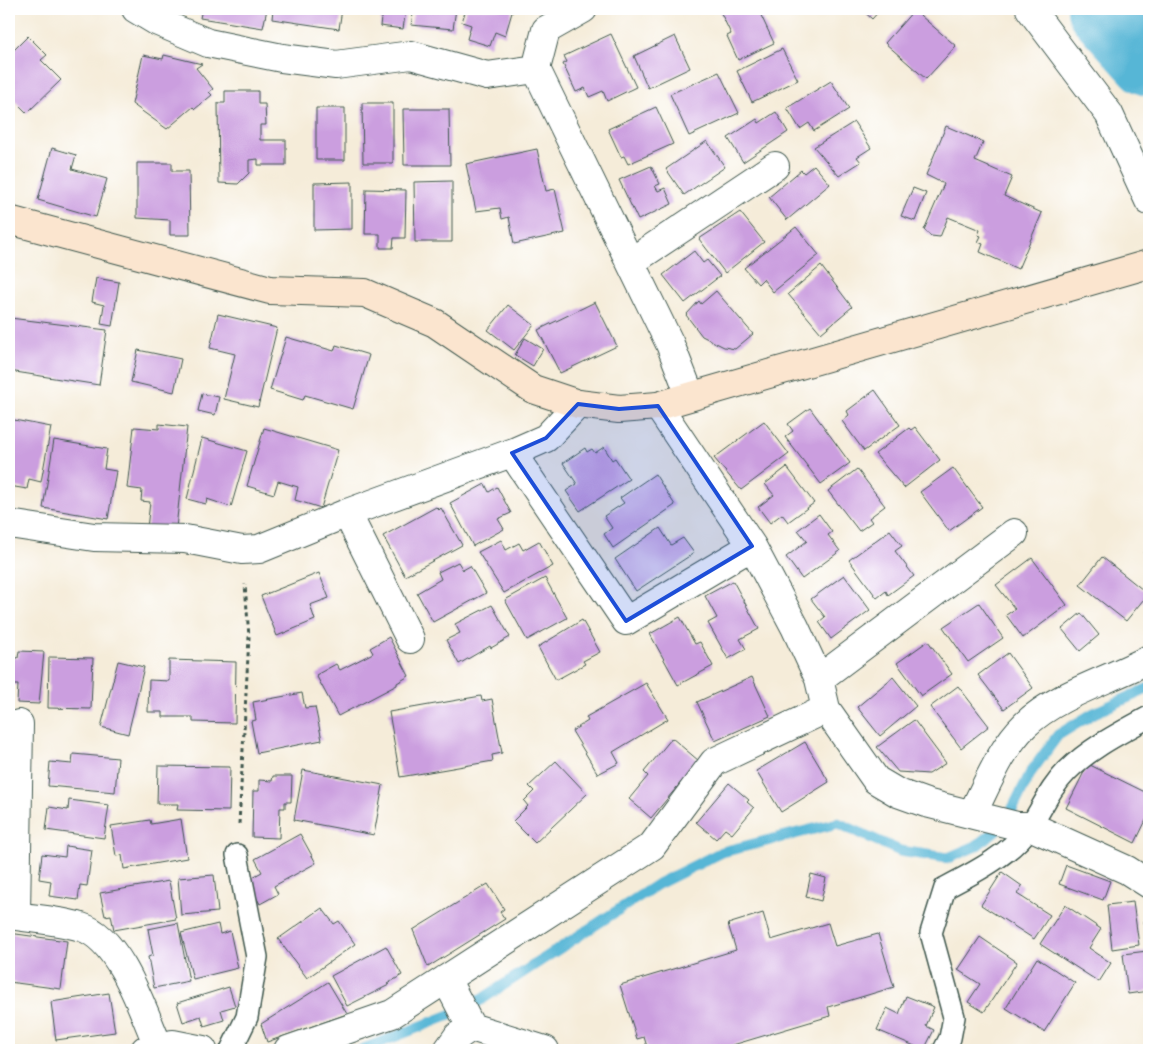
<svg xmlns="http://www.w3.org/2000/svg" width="1158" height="1059" font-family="Dekko,sans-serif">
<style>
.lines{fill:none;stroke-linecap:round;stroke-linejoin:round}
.stream{stroke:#57b6d6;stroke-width:11}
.river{stroke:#57b6d6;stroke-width:68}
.building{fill:#cb9edf}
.lane-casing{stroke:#3f574d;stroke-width:24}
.street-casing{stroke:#3f574d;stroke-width:30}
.secondary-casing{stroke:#3f574d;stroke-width:30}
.path{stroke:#3f574d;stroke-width:3;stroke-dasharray:4 4;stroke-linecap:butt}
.lane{stroke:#fff;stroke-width:21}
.street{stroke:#fff;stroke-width:28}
.secondary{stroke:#fbe5cf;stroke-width:28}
.marked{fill:#1d4ed8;fill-opacity:0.2;stroke:#1d4ed8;stroke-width:4;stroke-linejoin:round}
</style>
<rect width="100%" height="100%" fill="#fff"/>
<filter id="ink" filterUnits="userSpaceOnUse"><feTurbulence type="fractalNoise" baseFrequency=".02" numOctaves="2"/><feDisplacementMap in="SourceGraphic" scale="10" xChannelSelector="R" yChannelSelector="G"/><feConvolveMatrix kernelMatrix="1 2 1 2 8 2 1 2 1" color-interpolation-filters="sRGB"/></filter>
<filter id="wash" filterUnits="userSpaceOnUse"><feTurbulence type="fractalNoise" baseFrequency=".0096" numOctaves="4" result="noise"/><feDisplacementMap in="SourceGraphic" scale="20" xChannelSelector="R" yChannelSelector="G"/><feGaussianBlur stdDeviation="1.12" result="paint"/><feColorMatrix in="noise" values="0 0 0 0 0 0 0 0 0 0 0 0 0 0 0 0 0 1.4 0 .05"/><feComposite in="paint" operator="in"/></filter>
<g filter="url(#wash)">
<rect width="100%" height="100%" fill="#f5ecd9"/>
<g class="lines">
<path class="stream" d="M361,1050L470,1007L658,884L722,852L838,823L900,851L948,858L976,846L1006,822L1031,772L1058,735L1094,713L1149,688"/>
<path class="river" d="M1101,9L1149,62"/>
</g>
<g id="blocks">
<path class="building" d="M202,9H267L263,28L200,18Z
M273,9H342L339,29L272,19Z
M372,9H406L403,29L380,26L382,11Z
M414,9H456L453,29L411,25Z
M466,9H513L505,36L495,32L490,46L467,39L471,25L462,22Z
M719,9H758L774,43L738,60L727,36L731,34Z
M861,9H881L872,19Z
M914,10L956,46L926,79L885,43Z
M611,34L636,87L607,101L603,91L589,97L585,88L576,92L563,64L567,62L564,56Z
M28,36L47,55L41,60L61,80L27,113L9,95V55Z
M675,36L690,68L648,88L634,56Z
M782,49L798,80L752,102L737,71Z
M143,55L163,59L164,55L202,64L196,68L213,89L209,92L212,95L195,109L193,107L167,129L132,104Z
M719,72L739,113L689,136L670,94Z
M831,81L849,109L814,131L809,123L800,129L787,108Z
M225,91H258V104H265L266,125H260V140H286V165H258V159L249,160V173L238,184L219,183L218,103H225Z
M362,103H393V163H363Z
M656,107L673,144L628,164L624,156L621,157L608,129Z
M316,108H345V160H316Z
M403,109H449L450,165H404Z
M776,112L788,132L743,162L728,138L757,119L759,123Z
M854,122L871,148L857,157L861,162L839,176L814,147Z
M946,126L983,142L975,161L1012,177L1004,196L1042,213L1018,269L980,252L983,244L978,242L981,236L978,235L980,230L948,217L940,237L931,236L924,230L944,184L926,175Z
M707,141L725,167L684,195L666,169Z
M52,148L76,155L72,169L107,179L96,217L38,200Z
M537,149L546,191L555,189L565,233L514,244L509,217L502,219L500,208L476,211L466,164Z
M137,163H172V171H189L190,235H170V220L137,218Z
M814,165L830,184L787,220L769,197L801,170L804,173Z
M651,166L660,184L655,186L658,191L665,188L672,204L638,220L619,180Z
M452,181V242H415L414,182Z
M352,182V229L314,230V183Z
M913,188L926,193L915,221L901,216Z
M366,189L406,190L405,238H394L393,248H380V234H365Z
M740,212L764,242L725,273L699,239Z
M796,227L819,255L773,292L763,279L758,284L744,268Z
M694,251L703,263L707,260L720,276L685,303L663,275Z
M821,266L852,307L821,333L788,294Z
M96,278L119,282L112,326L101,324L104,305L92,302Z
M716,291L753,334L735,349L724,347L702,336L686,315L699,301L701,304Z
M595,302L617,346L560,373L538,330Z
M508,305L534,325L514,350L488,330Z
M218,314L277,328L258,407L224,399L235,354L210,348Z
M10,318L107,330L99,385L9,371Z
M286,337L334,351L336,345L369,355L353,409L305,395L303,400L270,390Z
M525,338L543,349L533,366L515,355Z
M138,350L181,359L174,392L131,382Z
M875,390L900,425L864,451L842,421L849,415L847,411Z
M202,394L219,397L215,415L198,411Z
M810,408L850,463L821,484L785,437L793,431L788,424Z
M9,419L51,427L41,482L29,479L27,489L9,486Z
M764,421L789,454L741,490L714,458Z
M159,424L187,427L176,528H147L150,502L141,501L142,490L127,488L134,427L159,429Z
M915,427L940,460L904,488L875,454L909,428L911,430Z
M264,428L338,450L321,508L295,500L298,487L278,481L274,494L247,486Z
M202,438L247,451L231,507L207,499L206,504L187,499Z
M54,440L107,449L104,469L116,471L108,519L43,508Z
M604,447L612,460L615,458L629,479L580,511L566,491L577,484L563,463L585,448L587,452L592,449L595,453Z
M787,467L814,503L788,522L782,514L770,523L758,507L774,495L765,484Z
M953,468L982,507L949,531L920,492Z
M857,469L885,506L869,518L872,522L859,531L828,491Z
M655,474L675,505L613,548L604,534L612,528L604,516L624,503L620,498Z
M485,484L489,492L497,487L511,513L498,519L504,529L473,546L450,503Z
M436,507L439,510L441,508L462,545L405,576L383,536Z
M819,514L832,532L828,535L840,551L802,579L786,557L807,541L798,530Z
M660,528L671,545L683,538L694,553L636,591L615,559Z
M890,530L902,546L895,551L914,576L888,595L886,591L877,598L849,560Z
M501,540L506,550L519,543L523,550L539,541L553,566L504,593L478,552Z
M1149,548V561L1143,552Z
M1102,557L1148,594L1126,621L1080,585Z
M1032,558L1067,605L1023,638L1006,615L1015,609L996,585Z
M458,562L463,570L470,566L486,593L433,622L417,593L441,579L438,572Z
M319,573L329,598L310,605L315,620L277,636L261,596Z
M844,575L870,610L831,639L819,622L825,617L811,599Z
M545,578L567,618L527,640L505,600Z
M733,581L759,629L740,639L746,649L728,659L708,623L717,618L705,596Z
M979,603L1003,638L968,662L943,627Z
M492,605L510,637L491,648L490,646L459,664L446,640L460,633L455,624Z
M1081,613L1099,635L1080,651L1062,629Z
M680,617L695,644L700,642L713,666L678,685L650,634Z
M582,620L600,652L583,661L585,664L556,680L538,647Z
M389,637L409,676L397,683V685L338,716L316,675L336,664L340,670L373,653L370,648Z
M928,641L952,674L921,696L897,663Z
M19,651L44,652L39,704L17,703L18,685H9V657L18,658Z
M1008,653L1033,688L1004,709L978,675Z
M49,657L93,658L91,709L48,708Z
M169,660L236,662L235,723L193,722V717H163V712H148L149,680L169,681Z
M118,661L144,667L128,734L101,727Z
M752,677L770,716L715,741L697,702Z
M893,677L916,706L880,736L857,707Z
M646,683L668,719L613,752L619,763L598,774L572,731L588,721L586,717Z
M958,686L989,726L961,748L930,707Z
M302,693L305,708L315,707L322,740L257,753L251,721L256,720L253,702Z
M481,696L482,701L492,699L502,753L492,755L493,761L400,777L389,712Z
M914,720L946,763L929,774L898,772L877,747Z
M672,738L699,761L651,818L629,799L648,776L644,772Z
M805,742L829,782L781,812L756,771Z
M73,754L118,758L115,792L48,786L50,762L72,764Z
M556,761L587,794L535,843L513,821L528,806L524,801L534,791L529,786Z
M1088,764L1149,794V814L1135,843L1066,808Z
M158,766L230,767L229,811L177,810L178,804H157Z
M303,770L383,785L374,835L294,820Z
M273,776H292L291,802H285V808H280L279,838L252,837L253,791H259V780L272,781Z
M729,783L749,800L747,802L754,808L732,834L725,829L716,839L696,822Z
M69,800L109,805L104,838L46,830L49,807L68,810Z
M181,819L187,858L124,869L122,855L116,856L111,826L150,820L151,824Z
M300,834L316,863L274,886L278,894L260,904L247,880L262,872L255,859Z
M66,846L92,850L87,886L80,885L78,900L49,896L51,881L39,879L42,854L65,857Z
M1066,865L1110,881L1103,900L1059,884Z
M1002,872L1022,886L1017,894L1050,915L1034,939L981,905Z
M811,874L826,878L821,901L806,897Z
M214,875L218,912L181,915L178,878Z
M169,881L176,919L114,930L111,915L105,916L100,893Z
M488,884L504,909L500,912L505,919L428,967L413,930Z
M1133,902L1139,945L1112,949L1107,905Z
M1065,905L1101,929L1089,948L1111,963L1099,982L1040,944Z
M322,908L334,924L339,921L355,944L307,978L278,939Z
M763,913L771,940L828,923L835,946L878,934L894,987L828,1007L830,1016L716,1050H648L644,1037L637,1039L620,985L736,950L728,924Z
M1149,920V991L1128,994L1123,954L1147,951L1144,921Z
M178,923L189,981L154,988L148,957L153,955L148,929Z
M218,924L220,934L230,931L238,968L193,979L181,933Z
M9,933L67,941L61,989L9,982Z
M980,937L1017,962L984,1012L968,1002L980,984L958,970Z
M386,946L402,975L387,984L389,985L347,1006L331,976Z
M1037,958L1075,983L1044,1032L1006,1008Z
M328,982L347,1014L267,1042L261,1024Z
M229,987L235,1006L221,1010L224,1020L204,1026L201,1016L183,1022L177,1003Z
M109,993L115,1032L56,1040L51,1002Z
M906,996L934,1007L926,1026L934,1030L924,1050L877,1030L887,1008L899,1014Z"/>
</g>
</g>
<g filter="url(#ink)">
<use href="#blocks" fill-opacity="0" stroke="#3f574d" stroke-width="1"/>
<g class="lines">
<defs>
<path id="lane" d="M231,1050L247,1017L257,957L237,855
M944,1050L950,1038L954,1017L931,933L945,888C974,873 1013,853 1031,825C1045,804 1048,791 1067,771C1090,748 1120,733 1149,717"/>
<path id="street" d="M136,9L156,21L208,43L282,58L336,65L411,55L487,76L536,69L670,344L690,395
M1030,9L1109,114L1149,201
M536,69L546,30L583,9
M631,262L775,166
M658,406L752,546L795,627L819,679L826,709L876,780L898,793L926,803L1017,826H1030L1127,870L1149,884
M512,453L626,621L752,546
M347,513L410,639
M9,524L94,537L185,539L242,550L259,549L347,513L514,452L546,438L578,404
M819,679L1014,533
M972,814C987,785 1001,748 1025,725C1057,694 1110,680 1149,659
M9,915C32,919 58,920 81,927C120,938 144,1014 159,1048
M16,916L19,724
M446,979L471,1027L545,1050
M145,1050L173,1044L203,1050
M288,1050L392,1014L652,846L714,762L826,709
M448,1050L458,1036L471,1027"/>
<path id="secondary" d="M9,220L270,290L365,293L435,323L533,389L578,404L619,409L658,406L1149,264"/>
</defs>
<use href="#lane" class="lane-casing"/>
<use href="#street" class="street-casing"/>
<use href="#secondary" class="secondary-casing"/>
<path class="path" d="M239,824L249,637L245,584"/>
<use href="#lane" class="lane"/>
<use href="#street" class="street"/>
<use href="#secondary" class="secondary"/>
</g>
</g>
<path class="marked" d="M578,404L619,409L658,406L752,546L626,621L512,453L546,438Z"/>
<rect width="1158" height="1059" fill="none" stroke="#fff" stroke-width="30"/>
</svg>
